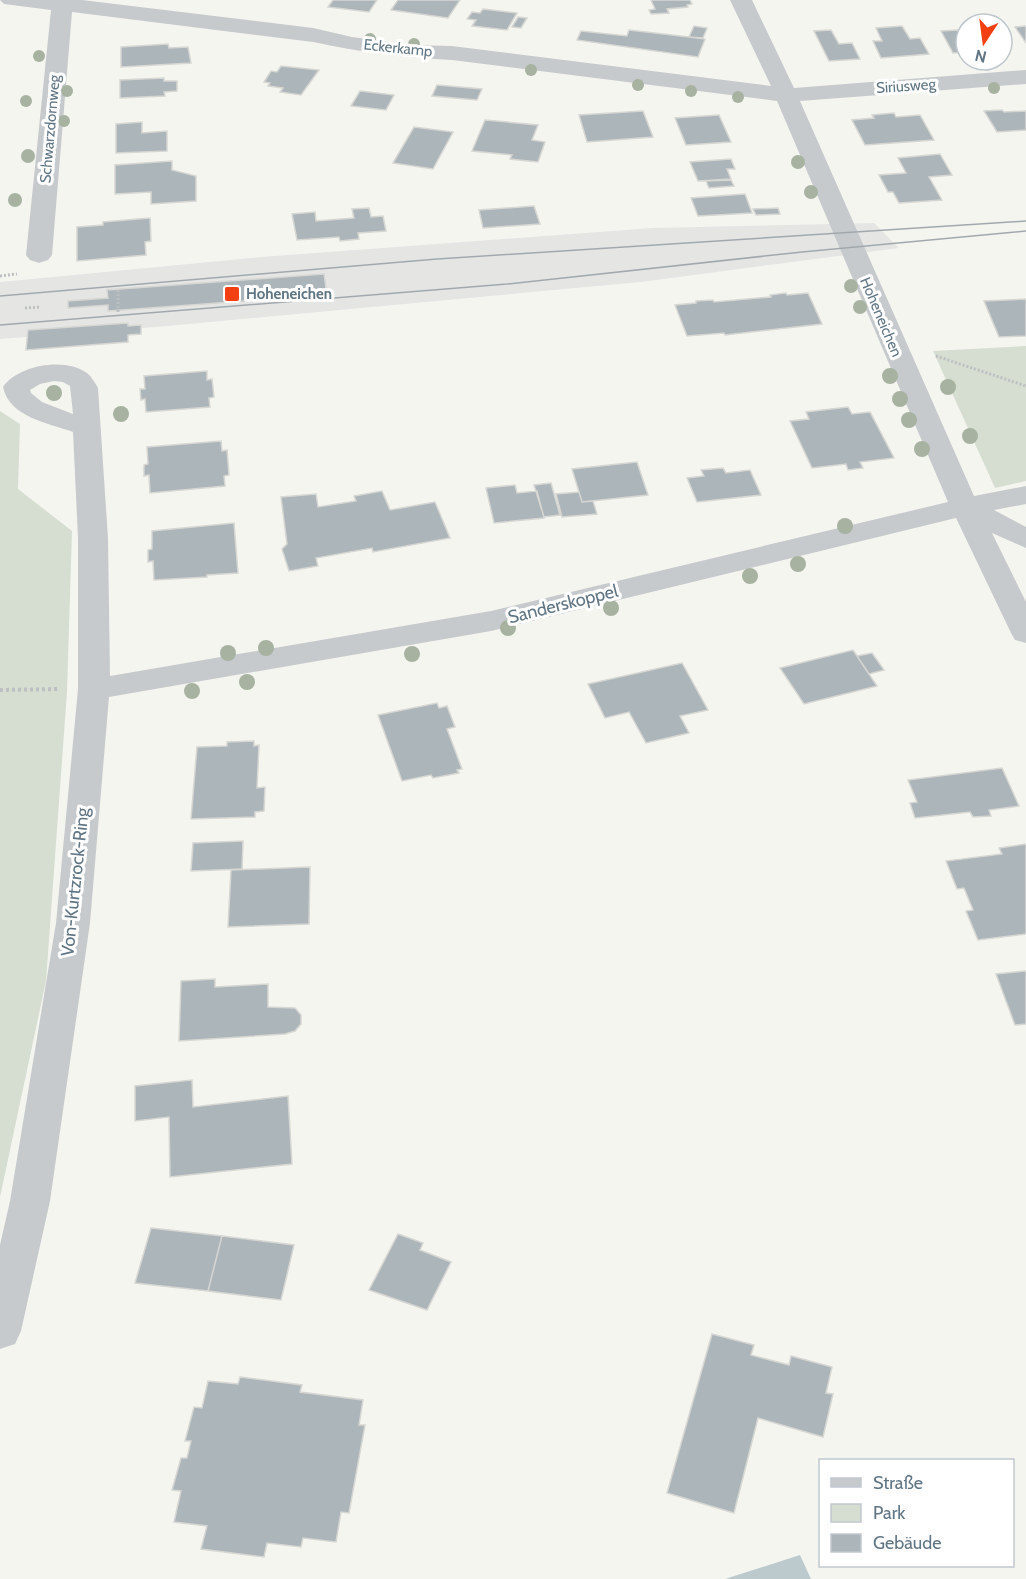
<svg xmlns="http://www.w3.org/2000/svg" width="1026" height="1579" font-family="Cabin,sans-serif">
<style>
.built{fill:#e5e6e4}
.green{fill:#d6ddd1}
.water{fill:#bccace}
.building{fill:#acb5b9;stroke:#d6d6d3;stroke-width:1.5}
.lines{fill:none;stroke-linecap:round;stroke-linejoin:round}
.path-far1{stroke:#bdc0c2;stroke-width:3;stroke-dasharray:2 2;stroke-linecap:butt}
.path{stroke:#bdc0c2;stroke-width:4;stroke-dasharray:3 3;stroke-linecap:butt}
.minor{fill:#c7cacd;fill-rule:evenodd}
.tram{stroke:#a2a9ae;stroke-width:1.5}
.tree{fill:#a7b2a1}
.poi-dot{fill:#f34013;stroke:#fff;stroke-width:2}
.labels{text-anchor:middle;dominant-baseline:central;stroke-width:6;stroke-linejoin:round;paint-order:stroke}
.far-street-label{font-size:15px;fill:#617684;stroke:#fff}
.far-poi-label{font-size:15px;font-weight:bold;fill:#617684;stroke:#fff;text-anchor:start}
.street-label{font-size:18px;fill:#617684;stroke:#fff}
</style>
<rect width="100%" height="100%" fill="#f5f5f0"/>
<path class="built" d="M874,223L899,248L641,282L168,326L0,339V282L261,257L652,228Z"/>
<path class="green" d="M1026,346V481L995,488L933,351Z
M0,411L20,424L18,489L72,531L67,692L46,981L0,1197Z"/>
<path class="water" d="M800,1555L811,1579H725Z"/>
<path class="building" d="M333,0H377L369,12L328,7Z
M398,0H460L448,18L391,10Z
M651,0H690L692,4L687,5L688,7L667,9L669,13L651,14L649,10L655,9Z
M483,9L517,13L507,30L472,26L476,20L467,19L472,12L480,13Z
M995,16L1000,24H976L972,17Z
M518,17L527,18L521,28L512,27Z
M694,26L707,28L703,38L689,37Z
M902,26L910,39L920,38L929,54L881,58L873,41H882L876,28Z
M1026,26V43L1015,27Z
M629,30L689,37L705,39L698,57L577,40L581,31L627,36Z
M831,30L839,44L852,43L860,59L829,61L814,31Z
M958,30L963,39H966V52L953,53L941,31Z
M168,44L169,48L188,47L191,63L121,67V47Z
M281,66L319,70L301,95L280,92L283,88L268,86L270,83L264,82L271,71L277,72Z
M164,78V81H177V91L164,92L165,96L120,98V80Z
M437,85L482,89L477,100L432,96Z
M360,91L394,95L386,110L351,106Z
M1002,110L1004,112L1026,111V130L997,132L984,111Z
M643,111L653,137L587,142L579,115Z
M894,113L896,117L920,115L934,140L865,145L852,120L874,118L872,115Z
M719,115L731,142L686,145L675,118Z
M485,120L538,125L532,140L545,142L538,162L510,159L512,155L472,151Z
M142,122V133L167,131V151L116,153V124Z
M414,127L453,132L433,169L393,163Z
M940,154L952,175L929,177L942,200L899,203L893,192H888L879,175L906,173L898,158Z
M731,159L735,169H727L731,179L698,181L690,162Z
M172,161V170L196,176V201L151,204V192L115,194V165Z
M731,180L734,186L709,188L706,181Z
M745,194L752,213L698,216L691,198Z
M534,206L540,224L483,228L479,210Z
M369,208L371,217L383,216L386,231L358,233L359,239L340,241L339,237L297,240L292,214L315,212L316,221L354,218L352,209Z
M778,208L780,214L756,215L753,209Z
M150,218L151,241L145,242L146,255L77,261V227L103,225V222Z
M324,274L327,295L108,311V305L68,308V301L108,298L107,290Z
M786,293L787,295L808,293L822,324L725,335L724,333L687,336L675,305L696,303V301L713,300L714,302L771,297L770,295Z
M1026,299V336L999,337L984,301Z
M128,323V326L141,325V334L128,335V342L26,350L28,330Z
M207,371V380L212,379L214,397L209,398L210,407L146,412L145,399L141,400L140,389H145L144,376Z
M848,407L852,414L870,412L894,458L860,462L863,468L848,470L846,464L812,468L790,421L809,419L806,412Z
M221,441L222,451L227,450L229,475L224,476L225,486L150,493L149,475L144,476V465L148,464L147,447Z
M637,462L648,495L582,502L572,469Z
M723,468L726,473L750,470L761,495L697,502L687,478L704,476L701,470Z
M551,483L560,515L544,517L534,485Z
M515,485L517,493L537,491L544,518L494,523L486,488Z
M382,491L390,510L435,502L450,538L373,552L372,548L316,558L318,566L289,571L282,549L287,544L281,497L316,494L318,507L356,501L354,496Z
M579,492L582,502L593,501L597,514L562,517L556,494Z
M234,523L238,573L207,575V577L154,580L153,561L148,562V550L152,549V531Z
M853,650L877,686L804,704L780,668Z
M872,653L884,670L869,674L857,656Z
M682,663L708,710L680,716L689,733L646,743L629,712L605,718L588,684Z
M437,703L439,708L447,706L455,727L447,729L462,769L457,770L459,773L433,778L431,775L402,781L378,715Z
M254,741V746L259,745L257,788L265,787L264,811L255,812V817L191,819L197,747L227,746V742Z
M1002,768L1019,806L989,810L991,816L973,817L970,812L915,818L910,803L917,802L908,780Z
M243,841L242,869L191,871L193,843Z
M1026,844V934L978,940L966,911L973,910L964,888L957,889L946,861L1002,854L999,848Z
M310,867L309,924L228,927L231,870Z
M1026,971V1024L1015,1025L996,974Z
M215,979V987L268,984V1007L295,1008L301,1015V1024L295,1031L285,1034L179,1041L181,981Z
M192,1080L193,1107L288,1096L292,1164L170,1177L169,1117L135,1121V1086Z
M151,1228L222,1236L208,1291L135,1283Z
M398,1234L423,1243L420,1250L451,1262L427,1310L369,1290Z
M222,1236L294,1245L281,1300L208,1291Z
M712,1334L754,1345L751,1355L789,1365L791,1356L832,1367L826,1393L833,1394L823,1437L758,1418L734,1513L667,1493Z
M240,1377L302,1385L300,1392L363,1400L359,1425H365L349,1513L341,1512L336,1542L303,1538L301,1547L267,1543L264,1557L201,1549L207,1526L174,1522L181,1491L172,1490L181,1458H187L191,1441H185L194,1407L202,1408L208,1381L238,1384Z"/>
<g class="lines">
<path class="path-far1" d="M0,276L17,274
M118,290V312
M25,308L41,307
M936,356L1026,386"/>
<path class="path" d="M0,690L59,689"/>
<path class="minor" d="M0,0H82L313,28L352,37L413,45L452,46L771,86L730,0H752L794,88L1026,70V84L800,101L974,496L1026,486V504L994,510L1026,527V548L992,533L1026,602V643L1015,640L1011,633L956,518L491,631L109,697L90,923L50,1201L21,1331L15,1344L0,1349V1245L10,1201L56,923L78,689V538L73,432C48,423 9,417 3,387C18,365 65,357 87,373C92,377 95,383 98,388L108,538L110,676L491,611L948,502L777,101L452,60C405,58 359,52 313,42L72,12L52,255L48,260L39,263L30,260L26,255L51,10L4,4ZM54,381L63,382L70,386L73,414L42,402L31,393L30,390L40,384Z"/>
<path class="tram" d="M0,296L437,259L1026,221
M0,325L507,284L802,252L1026,231"/>
</g>
<g class="tree">
<circle cx="370" cy="39" r="6"/>
<circle cx="414" cy="44" r="6"/>
<circle cx="39" cy="56" r="6"/>
<circle cx="531" cy="70" r="6"/>
<circle cx="638" cy="85" r="6"/>
<circle cx="994" cy="88" r="6"/>
<circle cx="67" cy="91" r="6"/>
<circle cx="691" cy="91" r="6"/>
<circle cx="738" cy="97" r="6"/>
<circle cx="26" cy="101" r="6"/>
<circle cx="64" cy="121" r="6"/>
<circle cx="28" cy="156" r="7"/>
<circle cx="798" cy="162" r="7"/>
<circle cx="811" cy="192" r="7"/>
<circle cx="15" cy="200" r="7"/>
<circle cx="851" cy="286" r="7"/>
<circle cx="860" cy="307" r="7"/>
<circle cx="890" cy="376" r="8"/>
<circle cx="948" cy="387" r="8"/>
<circle cx="54" cy="393" r="8"/>
<circle cx="900" cy="399" r="8"/>
<circle cx="121" cy="414" r="8"/>
<circle cx="909" cy="420" r="8"/>
<circle cx="970" cy="436" r="8"/>
<circle cx="922" cy="449" r="8"/>
<circle cx="845" cy="526" r="8"/>
<circle cx="798" cy="564" r="8"/>
<circle cx="750" cy="576" r="8"/>
<circle cx="611" cy="608" r="8"/>
<circle cx="508" cy="628" r="8"/>
<circle cx="266" cy="648" r="8"/>
<circle cx="228" cy="653" r="8"/>
<circle cx="412" cy="654" r="8"/>
<circle cx="247" cy="682" r="8"/>
<circle cx="192" cy="691" r="8"/>
</g>
<rect class="poi-dot" x="224" y="286" width="16" height="16" rx="3"/>
<g class="labels">
<g class="far-street-label">
<text transform="translate(398 48) rotate(6)">Eckerkamp</text>
<text transform="translate(906 86) rotate(-4)">Siriusweg</text>
<text transform="translate(50 129) rotate(-85)">Schwarzdornweg</text>
<text transform="translate(881 317) rotate(67)">Hoheneichen</text>
</g>
<g class="far-poi-label">
<text x="246" y="294">Hoheneichen</text>
</g>
<g class="street-label">
<text transform="translate(563 604) rotate(-14)">Sanderskoppel</text>
<text transform="translate(75 882) rotate(-84)">Von-Kurtzrock-Ring</text>
</g>
</g>
<rect x="819" y="1459" width="195" height="108" fill="#ffffff" stroke="#c0c8ce" stroke-width="1.5"/>
<rect x="831" y="1478" width="30" height="9" fill="#c7cacd" stroke="#c0c8ce" stroke-width="1.5"/>
<text x="873" y="1489" font-size="18" fill="#617684">Straße</text>
<rect x="831" y="1504" width="30" height="18" fill="#d6ddd1" stroke="#c0c8ce" stroke-width="1.5"/>
<text x="873" y="1519" font-size="18" fill="#617684">Park</text>
<rect x="831" y="1534" width="30" height="18" fill="#acb5b9" stroke="#c0c8ce" stroke-width="1.5"/>
<text x="873" y="1549" font-size="18" fill="#617684">Gebäude</text>
<g transform="translate(984 42) rotate(193)"><circle r="28" fill="#ffffff" stroke="#c0c8ce" stroke-width="1.5"/>
<path d="M0-4.5L10 22L0 15L-10 22Z" fill="#f34013"/>
<text y="-9" font-size="16" font-weight="bold" text-anchor="middle" fill="#617684">N</text>
</g>
</svg>
